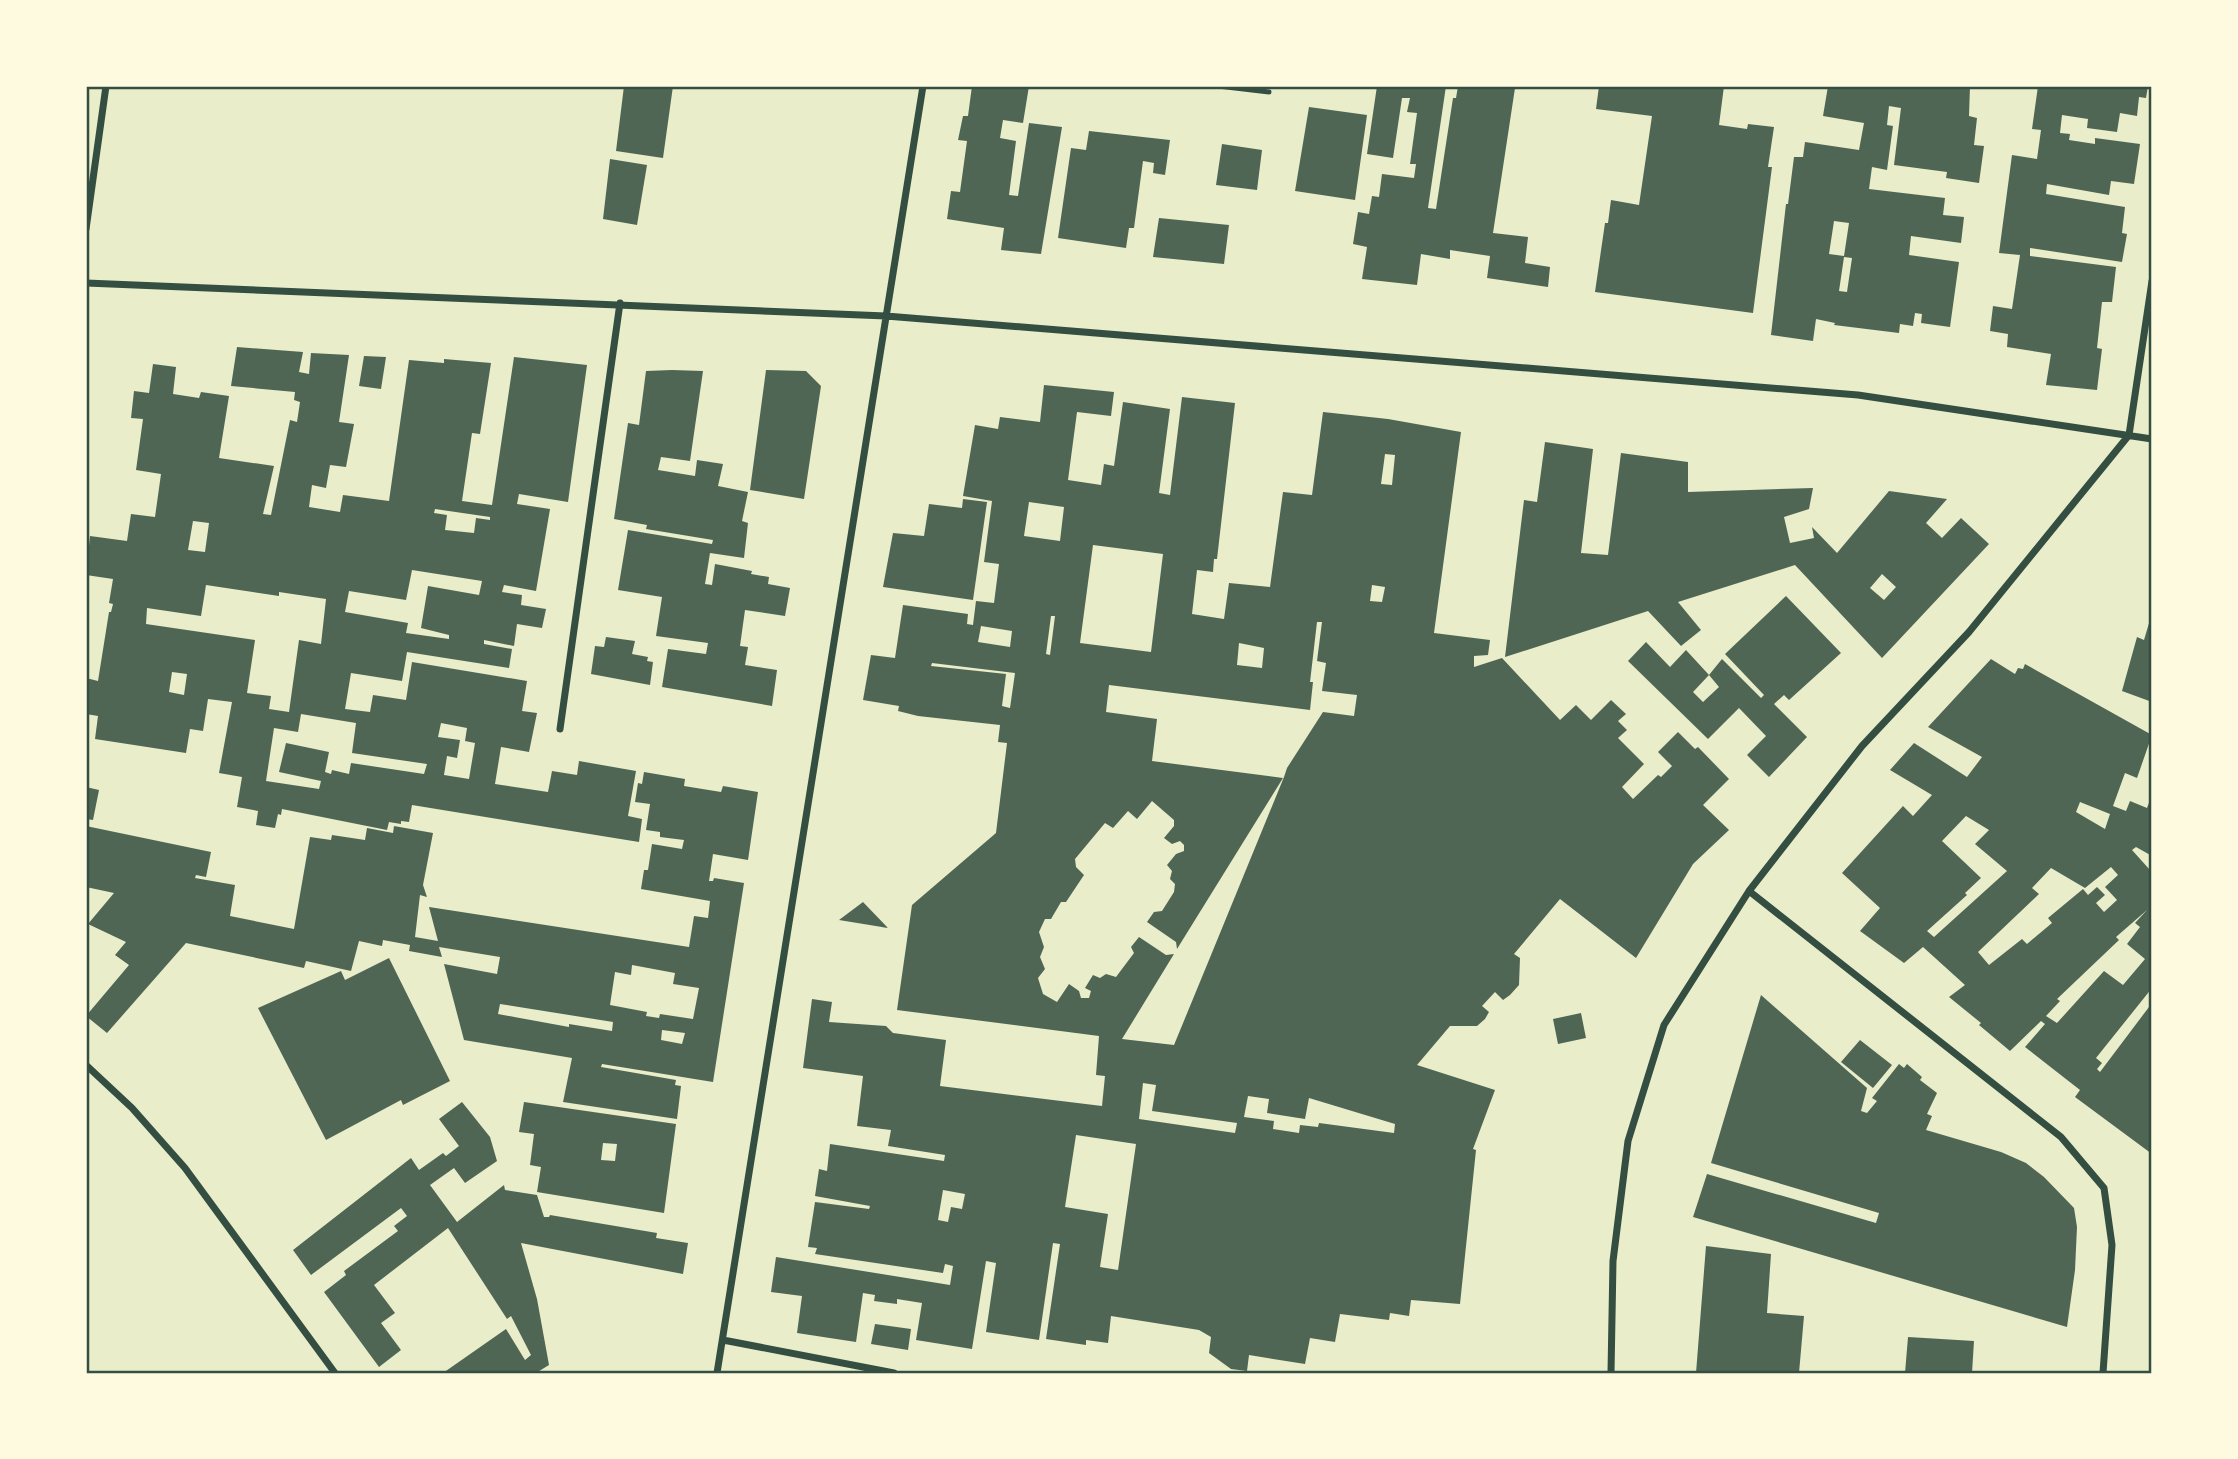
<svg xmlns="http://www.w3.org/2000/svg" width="2238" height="1459" font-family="'Public Sans',sans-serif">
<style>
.building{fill:#4f6655;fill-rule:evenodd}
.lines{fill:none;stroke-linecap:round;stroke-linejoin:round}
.service{stroke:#344e41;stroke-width:5}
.minor{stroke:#344e41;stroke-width:7}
.neatline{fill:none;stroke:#344e41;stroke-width:2.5}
</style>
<rect width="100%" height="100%" fill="#e9edc9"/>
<path class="building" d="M624,86H673L663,158L616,151Z
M972,86H1029L1023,123L1003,120L1000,138L1016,141L1009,195L1018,196L1029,123L1062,127L1041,254L1001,250L1004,228L947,219L951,191L960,192L967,141L958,140L963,116H968Z
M1377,86H1446L1428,208L1436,209L1453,98H1456L1458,86L1515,88L1493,233L1528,237L1525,263L1550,267L1548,287L1487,278L1490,256L1450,250V259L1421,254L1417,285L1362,279L1367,247L1353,244L1358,212L1369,214L1372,196L1379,197L1382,174L1414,178L1416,164H1410L1417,113L1407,112L1410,98H1402L1393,158L1367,154Z
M1599,86H1724L1719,125L1747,129L1748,124L1774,127L1768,167H1772L1753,313L1595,292L1605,223H1608L1611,200L1639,205L1652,116L1596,109Z
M1828,86H1970L1969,116L1977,118L1974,145L1984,146L1979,183L1946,178L1947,172L1894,165L1901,108L1889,106L1887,125L1893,126L1887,170L1872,167L1869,189L1945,198L1943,215L1964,217L1961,243L1911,236L1909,255L1959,262L1950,327L1921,323L1922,314L1915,313L1913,326L1900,324L1899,333L1834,325L1835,323L1816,319L1813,341L1771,335L1786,204H1788L1794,157H1803L1805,142L1859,150L1864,123L1823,116ZM1834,221L1849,223L1844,256L1829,254ZM1844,257L1852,258L1847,292L1839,291Z
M2038,86H2148L2146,98L2139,97L2137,116L2120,113L2117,132L2087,128L2088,119L2062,115L2060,133L2070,134L2069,140L2095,144V138L2140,144L2134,184L2111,181L2109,195L2047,184L2046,194L2125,207L2122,233L2127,234L2122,262L2030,248V256L2116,267L2112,302H2102L2097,348L2102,349L2097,390L2046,385L2051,354L2007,347L2008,334L1990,331L1993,306L2012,309L2020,255L1999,253L2012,155L2037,159L2041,130L2032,129Z
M1309,107L1367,115L1355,200L1295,191Z
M1089,131L1170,140L1165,175L1153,173L1154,163L1143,161L1134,228H1129L1126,248L1058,238L1071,148L1086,150Z
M1222,144L1262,150L1257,190L1216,185Z
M610,159L647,165L637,225L603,219Z
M1159,218L1229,225L1224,264L1153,257Z
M237,347L303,352L299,372L309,374L311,353L349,355L339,422L354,424L346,467L330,465L326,488L312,485L309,507L340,512L343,495L389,501L409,360L444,363V359L491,363L480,434L472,433L462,501L492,505L514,357L587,365L568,502L519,494L517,504L550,509L536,591L504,585L502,592L522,595L521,605L546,609L542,628L517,624L514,646L484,640V644L512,649L509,668L407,652L402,681L351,673L345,709L370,712L373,695L406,700L412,662L527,681L522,711L537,713L529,752L501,747L495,784L548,792L552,771L577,775L579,761L636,771L628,816L642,819L639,842L412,805L409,822L401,821V824L389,822L387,830L282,809L281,815L278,814L275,828L256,825L258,811L237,807L242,777L219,773L232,702L208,699L203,731L190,729L186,753L95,739L98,716L86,714V678L98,681L109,612H111L113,604L109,603L113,579L86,575L90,536L127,541L131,514L155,517L161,474L136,470L143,419L131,418L134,391L149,393L153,364L176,367L173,394L199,398L201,392L229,396L219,458L274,466L263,514L271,515L290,420L297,422L300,402L294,400L295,392L231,386ZM435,509L490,517V520L476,518L474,533L445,530L447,515L434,513ZM193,521L209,523L205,552L188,550ZM412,570L482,581L479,595L428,586L421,628L449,635V639L406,633L408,623L345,612L349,591L406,600ZM206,585L279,596V592L326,599L321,644L299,640L289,712L269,709L271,696L247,693L255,640L146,624L147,608L201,616ZM172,672L187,674L184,695L169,692ZM301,714L356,723L352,753L427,764L424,774L351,763L349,774L332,770L331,774L325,772L329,752L286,743L279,772L321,781L319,789L266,781L274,728L298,732ZM441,723L467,728L465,741L475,743L469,779L444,775L447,756L457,758L460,740L438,737Z
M364,356L386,357L381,389L359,386Z
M672,370L703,371L690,461L661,457L658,470L695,476L697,460L723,464L718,486L748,492L742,521L748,523L744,558L710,553L705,584L712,585L715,564L752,571L751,574L769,577L768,584L790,588L785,616L745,610L740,646L748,647L745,665L777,670L772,706L662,687L668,649L706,654L708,643L656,636L662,597L618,590L628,530L712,544L713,540L646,529L647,525L614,519L628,423L639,425L646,371Z
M766,370L806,371L821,386L804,499L750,490Z
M1044,385L1114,392L1111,416L1077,412L1068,480L1101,485L1104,464L1114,466L1123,402L1170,409L1159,493L1170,495L1182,397L1235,403L1217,559H1214L1213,572L1197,570L1192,614L1224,619L1229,583L1270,587L1283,492L1312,495L1323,412L1388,419L1461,432L1434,633L1490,640L1488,655L1474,656V667L1502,658L1560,720L1576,705L1591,720L1611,700L1626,714L1618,721L1627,730L1618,738L1644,764L1622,787L1633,799L1658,775L1661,777L1672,766L1658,752L1678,732L1695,749L1698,747L1729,779L1703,805L1729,830L1693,864L1636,958L1560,899L1514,954L1520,958L1519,985L1510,995L1503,1000L1495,992L1482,1006L1489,1012L1485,1019L1477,1026H1450L1417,1065L1495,1090L1473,1149L1476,1150L1460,1304L1411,1300L1409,1316L1390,1313L1389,1320L1340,1314L1335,1342L1310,1338L1305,1364L1249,1355L1247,1371L1231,1369L1209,1353L1211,1337L1199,1330L1111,1316L1108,1343L1086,1340V1345L1046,1339L1060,1244L1053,1243L1039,1340L986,1332L996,1263L986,1261L972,1349L916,1340L922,1303L897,1299V1304L874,1301L875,1295L863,1293L856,1342L797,1333L802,1296L771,1292L776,1257L950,1285L953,1266L945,1264L943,1273L815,1254L817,1248L808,1247L815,1202L869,1209L870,1206L815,1196L819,1169L827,1171L830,1144L944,1161L945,1155L888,1146L891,1130L857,1126L863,1076L803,1068L812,999L832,1002L829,1022L886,1026L893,1033L946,1040L940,1086L1102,1106L1105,1076L1096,1075L1099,1036L897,1010L912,905L996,833L1007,743L998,742L1000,725L918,716L898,711L899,706L863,700L871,655L895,658L903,605L968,614L967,624L973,625L976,601L994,603L999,564L984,562L992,501L963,496L975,425L998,429L1000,417L1040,422ZM1385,454L1395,455L1392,485L1381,484ZM1029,502L1064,507L1060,541L1024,536ZM1093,545L1163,554L1151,652L1080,643ZM1372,585L1385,587L1382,602L1370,601ZM1051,616H1055L1050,655L1046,654ZM1317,622H1322L1317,661L1326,663L1322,691L1357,695L1354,716L1323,712L1287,768L1284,777L1209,960L1174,1045L1122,1039L1174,954L1166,955L1139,937L1131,947L1134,953L1116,977L1106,974L1100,978L1093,975L1085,988L1091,991L1089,998H1081L1079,991L1069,984L1057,1002L1043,994L1038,978L1045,969L1040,957L1044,947L1039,932L1045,919H1051L1061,902H1066L1084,875L1076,867L1075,859L1105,823L1113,828L1128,811L1137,819L1152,801L1174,820V826L1164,838L1172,844L1180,841L1184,845V851L1176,854L1167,865L1172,871L1170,879L1175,884L1174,892L1162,911L1154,912L1147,922L1176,942L1177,949L1283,778L1152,761L1157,719L1106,712L1109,685L1310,710L1313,682H1310ZM981,626L1012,631L1010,647L978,642ZM1239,643L1264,648L1262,668L1237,665ZM932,663L1015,673L1010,708L1002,706L1006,674L931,666ZM1143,1083L1156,1085L1152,1111L1237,1123L1235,1133L1139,1119ZM1248,1096L1269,1099L1267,1113L1305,1119L1309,1098L1395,1124L1394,1133L1319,1123L1318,1127L1300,1125L1299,1133L1273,1129L1274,1121L1244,1117ZM1076,1135L1136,1144L1118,1270L1100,1267L1108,1214L1065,1207ZM943,1190L965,1194L962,1209L951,1207L948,1222L938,1220Z
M1545,442L1593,449L1581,553L1608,555L1621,453L1688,462V492L1813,488L1809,509L1784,517L1790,543L1814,538L1812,527L1837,553L1889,491L1947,499L1926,523L1942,538L1961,518L1989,544L1882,658L1795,565L1678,602L1701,630L1681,646L1648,611L1505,657L1524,500L1537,502ZM1882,574L1896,587L1884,600L1870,588Z
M963,499L987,502L973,600L883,587L893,533L924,536L929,504L962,508Z
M1786,596L1841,653L1789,700L1784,695L1774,704L1807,737L1769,777L1747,755L1766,736L1739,708L1708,739L1628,661L1646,642L1670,667L1686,650L1709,675L1722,659L1761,698L1764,695L1725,654ZM1709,675L1719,687L1703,702L1693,692Z
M2152,613V702L2122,691L2137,637L2144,640Z
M606,637L635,641L632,654L648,657L647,661L653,662L650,685L591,674L595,646L604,647Z
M1991,659L2015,674L2018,668L2023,669L2025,664L2152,735L2137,778L2125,773L2113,806L2126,811L2130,801L2147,808L2152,795V856L2136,847L2132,850L2150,870L2152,868V988L2096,1058L2102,1063L2097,1069L2100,1072L2152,1003V1154L2075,1097L2080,1090L2025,1047L2045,1024L2041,1021L2010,1051L1979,1025L1981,1023L1949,997L1965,985L1923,947L1904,963L1860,931L1880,908L1842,873L1903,806L1913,816L1932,795L1890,770L1914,743L1967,777L1982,757L1928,727ZM2080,802L2110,814L2105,829L2076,812ZM1966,816L1989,830L1975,844L2007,871L1934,937L1927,931L1967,895L1965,893L1981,878L1942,841ZM2111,867L2118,875L2105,887L2117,900L2104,912L2096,903L2105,895L2097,887L2088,895L2083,889L2048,918L2052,923L2027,944L2022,939L1989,965L1978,952L2039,894L2032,888L2051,868L2085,888ZM2147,910L2135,923L2140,927L2127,944L2145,959L2123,985L2104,971L2057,1023L2046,1016L2060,1001L2057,999L2119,940L2116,937Z
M644,772L685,779L684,786L721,792L723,786L758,792L748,860L713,854L709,881H713L714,878L744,883L713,1082L602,1064L601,1067L676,1080L675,1085L681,1086L677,1119L563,1102L572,1058L464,1040L444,964L497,974L500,957L439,947L442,957L409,951L410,945L383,940L382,946L359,941L351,971L306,961L304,968L186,943L107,1033L86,1016L129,965L115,955L126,942L88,924L114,893L86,887V826L211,852L206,877L196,875L195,878L235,885L230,916L294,929L310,837L331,840L332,835L365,840L367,828L393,833L394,826L433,833L423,885L427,897L420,895L415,937L438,941L429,907L689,947L694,916L708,918L710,901L641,889L644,870H648L652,844L682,849L684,840L660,837V832L646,830L650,804L635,802L638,783L642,784ZM632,965L675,973L673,984L699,988L693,1019L660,1014L659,1018L646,1016L647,1012L610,1005L615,972L631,975ZM500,1004L613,1022L612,1031L569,1024V1027L498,1014ZM662,1030L685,1033L682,1044L661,1040Z
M86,787L99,790L93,820L86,819Z
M863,902L888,928L839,920Z
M389,958L450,1081L403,1105L401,1100L326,1140L258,1008L341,971L345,980Z
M1761,995L1867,1088L1861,1111L1867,1113L1877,1101L1872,1098L1899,1064L1904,1068L1907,1064L1922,1077L1920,1080L1937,1093L1927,1114L1932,1116L1926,1130L2001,1152L2026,1163L2044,1177L2074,1208L2077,1227L2075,1270L2067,1327L1693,1217L1707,1174L1876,1223L1879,1213L1711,1163Z
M1581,1013L1586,1038L1558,1044L1553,1019Z
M1860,1040L1892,1065L1873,1088L1841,1062Z
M462,1102L490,1137L497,1161L465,1183L454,1168L430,1185L457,1222L504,1185L505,1190L537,1195L544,1217H549L550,1215L657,1233L656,1238L688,1243L683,1274L521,1243L537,1299L549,1365L536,1373H443L506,1329L525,1360L531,1355L511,1316L507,1319L448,1228L374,1285L395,1313L381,1323L401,1350L379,1367L324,1292L346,1275L344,1271L398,1231L394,1226L407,1216L401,1208L311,1275L293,1250L411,1158L419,1170L443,1153L446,1156L459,1146L439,1119Z
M524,1102L676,1124L664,1213L537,1192L541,1167L530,1165L534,1134L519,1132ZM603,1143L617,1144L615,1161L601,1160Z
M1706,1246L1771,1254L1767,1313L1804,1316L1799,1373H1696Z
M875,1324L911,1329L908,1350L871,1344Z
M1908,1337L1974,1341L1972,1373H1905Z"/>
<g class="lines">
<path class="service" d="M1218,86L1269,92"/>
<path class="minor" d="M86,229L106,86
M86,283L886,316L1858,395L2152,439
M560,729L620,303
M1749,891L2061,1137L2104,1188L2112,1245L2103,1373
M86,1065L132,1108L185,1168L335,1373
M723,1340L894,1373
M717,1373L923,86
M1611,1373L1613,1261L1628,1141L1664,1025L1749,891L1862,746L1969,632L2129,435L2152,281"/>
</g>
<rect width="2238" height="1459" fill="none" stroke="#fefae0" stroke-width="175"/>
<rect x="88" y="88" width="2062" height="1284" class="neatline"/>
</svg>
